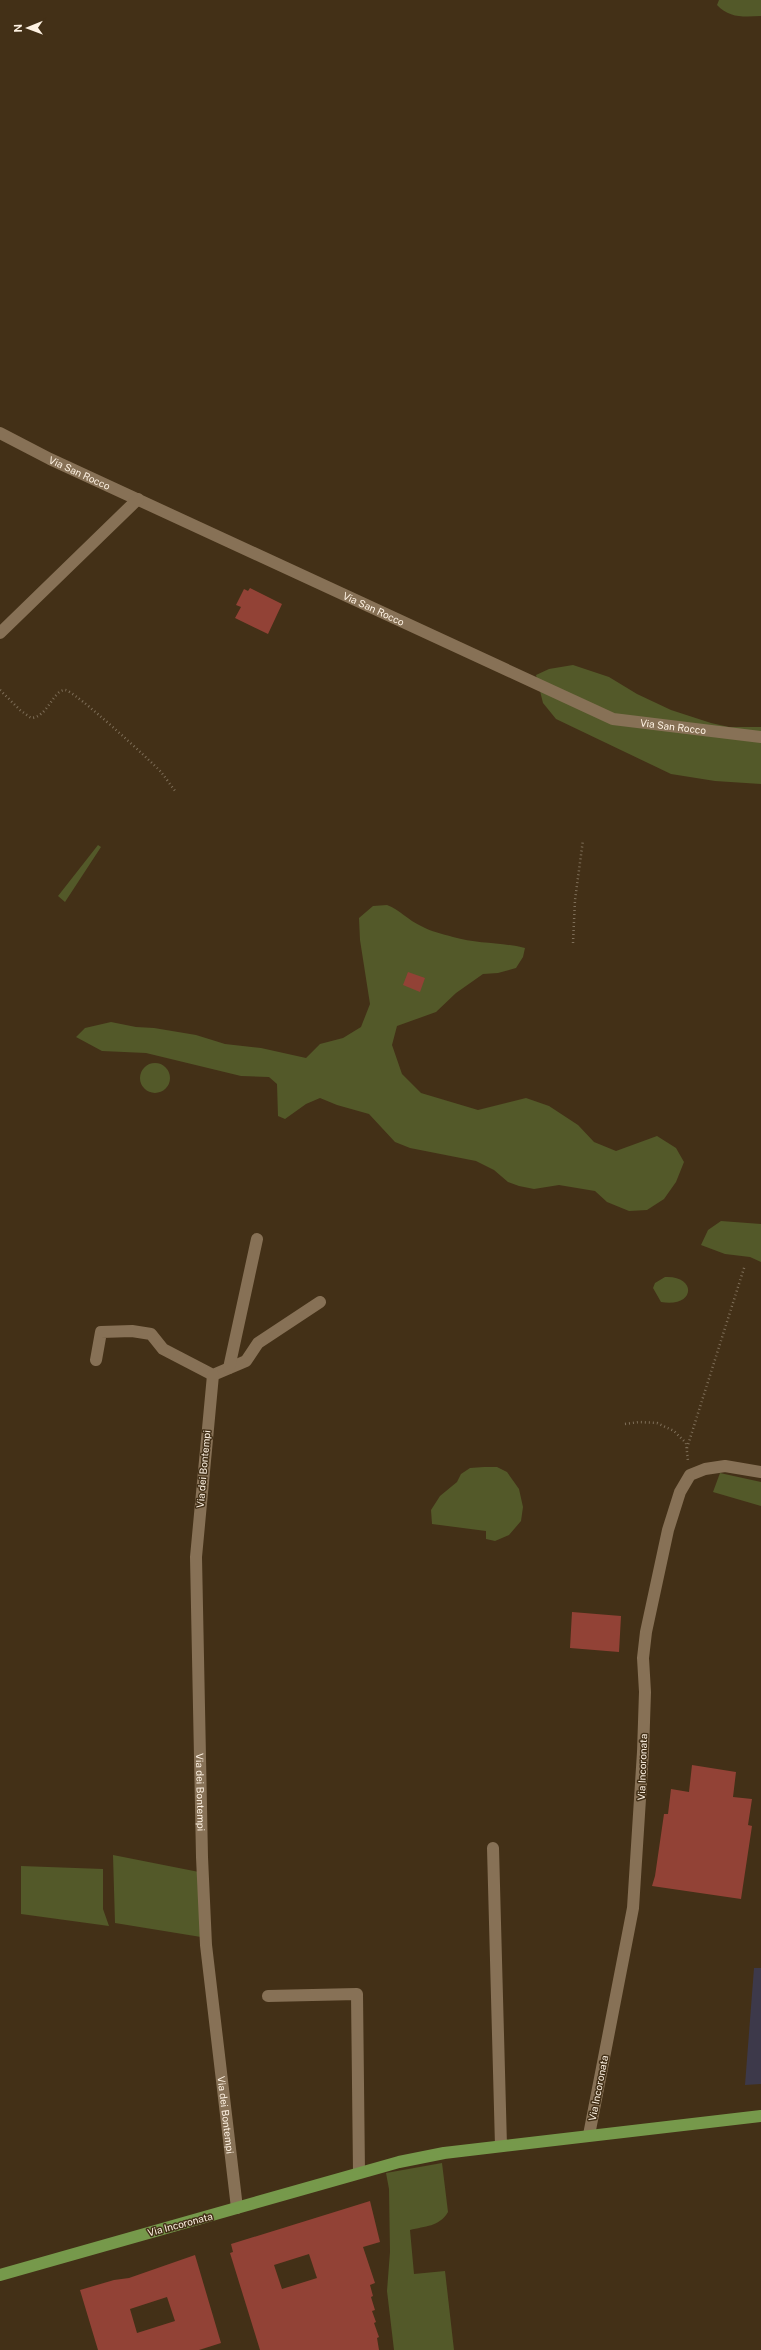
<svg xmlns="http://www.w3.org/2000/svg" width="761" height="2350" font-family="'Public Sans',sans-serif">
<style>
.education{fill:#3d394a}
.green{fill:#535929}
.building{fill:#924236;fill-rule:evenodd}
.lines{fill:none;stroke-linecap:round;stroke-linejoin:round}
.path{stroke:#7e6e58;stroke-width:2.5;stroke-dasharray:1 3;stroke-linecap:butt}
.minor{stroke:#877156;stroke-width:12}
.major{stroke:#76994b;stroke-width:12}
.labels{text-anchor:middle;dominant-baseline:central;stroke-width:3;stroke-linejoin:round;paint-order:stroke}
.street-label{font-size:10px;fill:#fef2e3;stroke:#433017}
</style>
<rect width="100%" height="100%" fill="#433017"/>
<path class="education" d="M754,1968H761V2084L745,2085Z"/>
<path class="green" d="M719,0H761V16C743,17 729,18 717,5Z
M573,665L609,677L637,694L671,710L711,723L729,727H761V784L715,781L671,774L556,719L543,703L536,675L549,669Z
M98,845L101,847L65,902L58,896Z
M387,905C400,910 408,920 421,926C430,931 442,934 453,937C477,944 501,942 525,948L523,957L516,968L498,973L483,974L456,993L436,1012L397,1026L392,1045L402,1074L421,1093L478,1110L526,1098L549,1106L578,1125L594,1142L616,1151L657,1136L676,1148L684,1162L676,1182L664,1199L647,1210L629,1211L607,1202L595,1191L559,1185L534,1189L519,1186L508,1182L494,1170L476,1161L410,1148L395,1142L369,1114L337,1105L320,1098L306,1104L285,1119L278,1116L277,1084L269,1077L241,1076L146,1053L102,1051L76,1037L85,1028L111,1022L136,1027L154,1028L196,1035L225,1044L261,1048L306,1058L320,1044L343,1038L361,1027L370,1004L360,940L359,918L373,906Z
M140 1078a15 15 0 1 1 30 0a15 15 0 1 1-30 0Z
M721,1221L761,1224V1262L750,1257L725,1254L701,1245L708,1230Z
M665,1277C697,1275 696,1308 661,1302L653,1288L655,1283Z
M484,1467H497L507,1472L519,1489L523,1507L521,1521L509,1535L495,1541L486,1539V1531L432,1524L431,1510L440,1496L457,1482L461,1474L470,1468Z
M720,1473L761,1482V1506L713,1492Z
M113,1855L199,1872L201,1937L115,1923Z
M21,1866L103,1869V1909L109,1926L21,1914Z
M442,2163L448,2212C439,2227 425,2226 410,2230L414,2274L445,2271L454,2350H394L387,2291L390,2252L389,2189L386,2173Z"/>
<path class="building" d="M250,588L282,604L268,634L235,618L241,607L236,605L244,589L248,591Z
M408,972L425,978L420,992L403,985Z
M572,1612L621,1616L619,1652L570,1648Z
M692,1765L736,1772L733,1797L752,1799L748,1825L752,1826L741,1899L652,1886L655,1876L664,1814H668L671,1789L689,1792Z
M370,2201L380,2242L363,2247L375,2283L370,2285L373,2296L371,2297L375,2310L372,2311L376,2322L374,2323L379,2337L377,2338L379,2350H260L230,2253L233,2252L231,2244ZM309,2254L317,2278L282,2289L274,2265Z
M195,2255L221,2343L199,2350H98L80,2290L114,2280L129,2278ZM167,2297L175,2321L137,2333L130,2309Z"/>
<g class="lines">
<path class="path" d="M0,690L20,710L31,718C48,717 53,690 65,690C74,690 152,762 161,772C166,778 171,786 176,792
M573,943L575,900L583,840
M625,1424L639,1422L657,1423L674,1431L686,1443L688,1461
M687,1448L745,1265"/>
<g class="minor">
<path id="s1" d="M0,433L50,459L613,719L761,737"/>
<path d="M0,633L138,499"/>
<path d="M96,1360L101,1332L132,1331L151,1334L163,1349L213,1375L246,1361L258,1343L320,1302"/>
<path d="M229,1368L257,1239"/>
<path id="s2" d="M213,1375L196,1557L202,1857L206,1945L237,2208"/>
<path d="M493,1848L501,2146"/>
<path d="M268,1996L357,1994L359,2172"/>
<path d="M589,2135L633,1908L643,1752L645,1692L643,1658L646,1632L668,1530L680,1492L690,1475L705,1469L725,1466L761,1472"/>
</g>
<path class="major" d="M0,2275L399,2162L444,2153L761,2116"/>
</g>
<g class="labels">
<g class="street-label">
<text stroke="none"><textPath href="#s1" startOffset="89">Via San Rocco</textPath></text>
<text stroke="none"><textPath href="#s1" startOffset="413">Via San Rocco</textPath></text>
<text stroke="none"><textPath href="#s1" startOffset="737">Via San Rocco</textPath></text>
<text transform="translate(203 1469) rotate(-85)">Via dei Bontempi</text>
<text transform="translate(642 1767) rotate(-88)">Via Incoronata</text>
<text stroke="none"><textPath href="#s2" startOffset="418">Via dei Bontempi</textPath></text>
<text transform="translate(598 2088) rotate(-79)">Via Incoronata</text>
<text stroke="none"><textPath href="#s2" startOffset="742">Via dei Bontempi</textPath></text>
<text transform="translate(180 2224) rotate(-15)">Via Incoronata</text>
</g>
</g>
<g transform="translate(28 28) rotate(269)" stroke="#433017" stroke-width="3" paint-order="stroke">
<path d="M0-3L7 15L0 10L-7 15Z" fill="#fef2e3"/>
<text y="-6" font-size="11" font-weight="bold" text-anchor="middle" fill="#fef2e3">N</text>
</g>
</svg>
